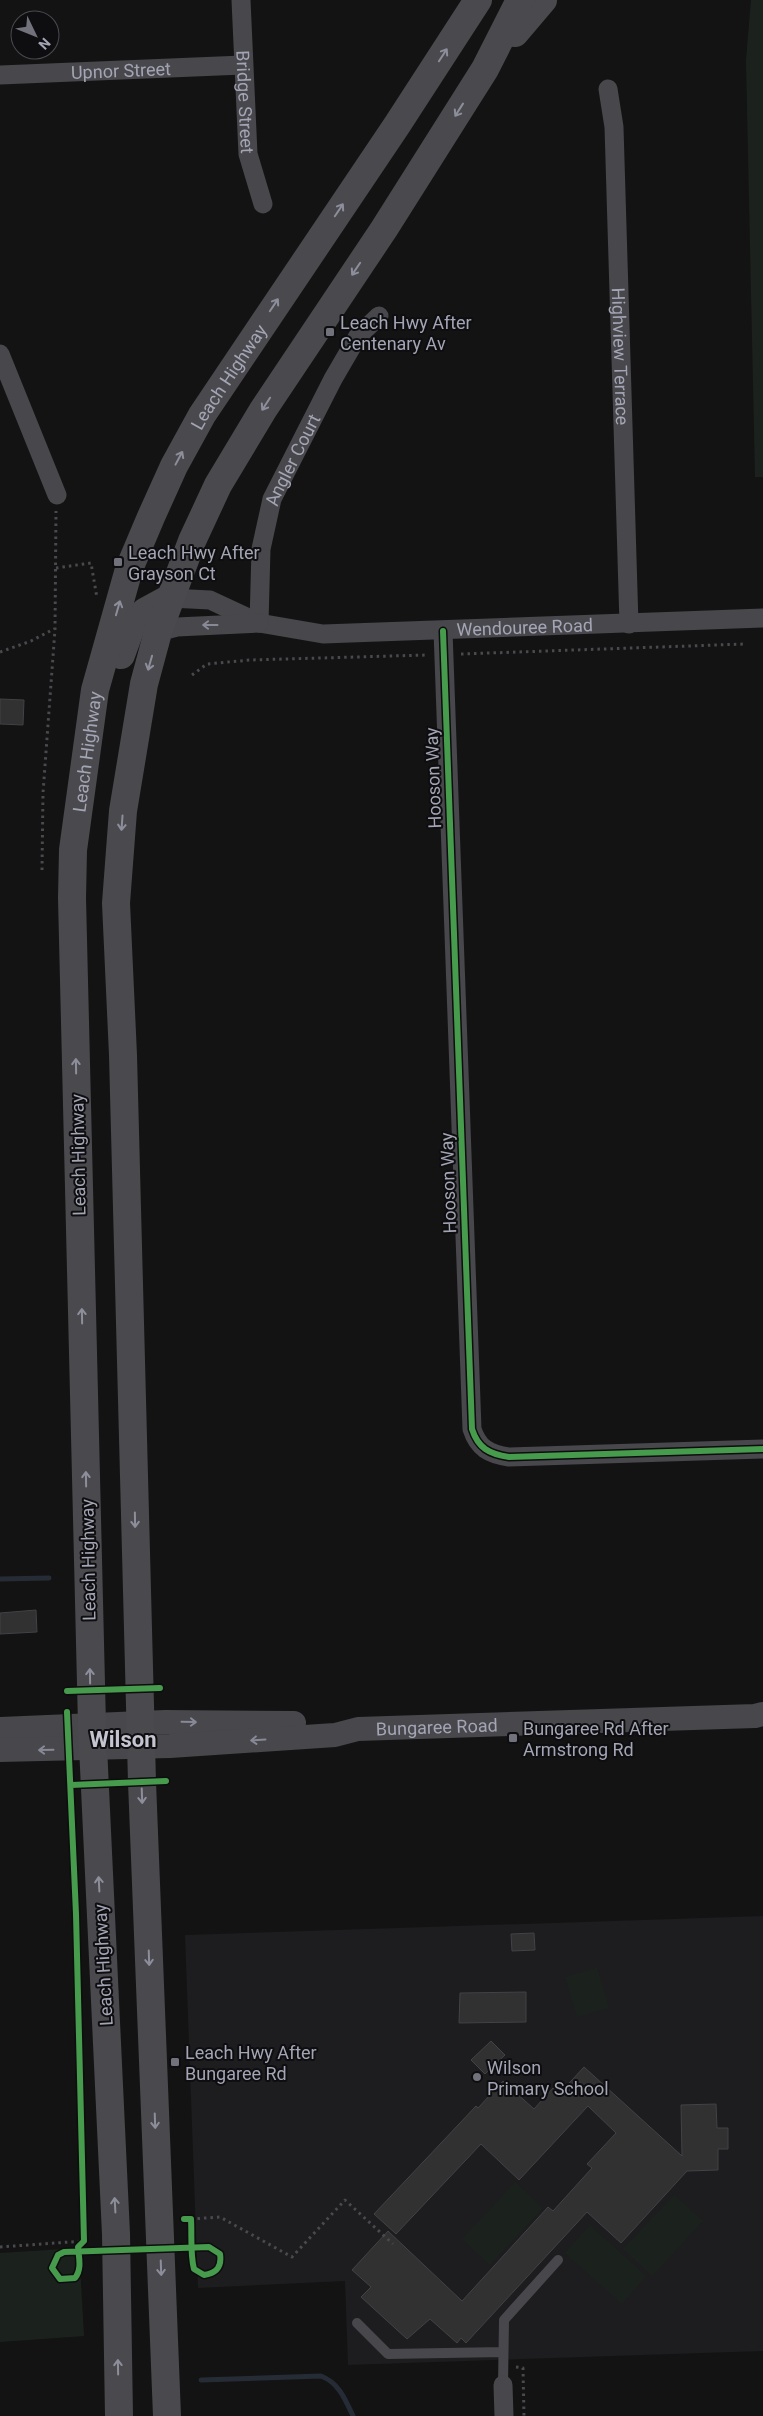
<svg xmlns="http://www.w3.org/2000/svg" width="763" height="2416" font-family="Roboto,sans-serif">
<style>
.built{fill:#1d1d1f}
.green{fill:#1b221d}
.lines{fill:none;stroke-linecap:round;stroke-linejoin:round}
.stream{stroke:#262c35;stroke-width:5}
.building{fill:#313132;stroke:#424247}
.path{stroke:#49494e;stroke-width:3;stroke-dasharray:2.5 4;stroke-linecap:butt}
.service{stroke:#47474c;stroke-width:10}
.minor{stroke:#47474c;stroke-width:19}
.tertiary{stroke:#47474c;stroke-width:24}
.trunk{stroke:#4a4a4e;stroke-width:28}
.cycleway-casing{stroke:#0e0d0f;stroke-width:9}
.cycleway{stroke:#469c4c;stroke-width:6}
.oneway{stroke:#8d8e9b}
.oneway2{stroke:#878996}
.poi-dot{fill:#71727c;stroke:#0e0d0f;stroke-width:2}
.labels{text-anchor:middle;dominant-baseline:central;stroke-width:4;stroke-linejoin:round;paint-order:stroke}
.street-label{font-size:18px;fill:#a3a5b5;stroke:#0e0d0f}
.poi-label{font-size:18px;fill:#a3a5b5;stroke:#0e0d0f;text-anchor:start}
.district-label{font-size:22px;font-weight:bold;fill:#c5c5d1;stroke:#0e0d0f}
</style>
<rect width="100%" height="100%" fill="#131313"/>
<path class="built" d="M763,1916V2351L348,2365L345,2281L198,2288L185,1935Z"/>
<path class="green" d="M751,0H763V477H755L746,60Z
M597,1968L609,2008L577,2017L565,1977Z
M515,2182L543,2208L490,2265L462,2239Z
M674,2195L703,2221L652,2276L623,2249Z
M590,2225L646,2276L622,2304L565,2253Z
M79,2248L84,2336L0,2342V2253Z"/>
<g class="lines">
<path class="stream" d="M0,1579L49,1578
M201,2380L321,2376C339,2383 345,2399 353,2416"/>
</g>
<path class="building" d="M0,699L24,700L23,725L0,724Z
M36,1610L37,1632L0,1634V1613Z
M534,1933L535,1950L512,1951L511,1934Z
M526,1992V2022L459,2023L460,1993Z
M491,2041L505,2055L485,2074L471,2060Z
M584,2067L682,2156L681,2105L716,2104L717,2128H728V2149H718V2170L687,2171L621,2243L587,2212L466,2343L461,2338L457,2343L430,2319L407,2339L361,2297L371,2287L352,2270L388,2231L462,2301L548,2207L553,2211L592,2168L587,2164L616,2133L588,2106L519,2180L481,2144L396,2234L374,2214L476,2106L478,2108L503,2081L534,2109L553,2088L559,2094Z"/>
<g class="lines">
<path class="path" d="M56,568L91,563L97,598
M0,652L31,641L54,629
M461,654L745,644
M192,675L207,664L250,660L427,655
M42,870L43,793L55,629L56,511
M191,2219L220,2217L292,2257L345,2200L393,2244
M0,2247L84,2241
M516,2367L523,2368L524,2416"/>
<path class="service" d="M357,2323L388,2354L503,2352
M503,2385L504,2320L558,2260"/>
<g class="minor">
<path id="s1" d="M241,0L248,154L263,204"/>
<path id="s2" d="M0,75L243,65"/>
<path id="s3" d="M608,89L614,127L629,624"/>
<path d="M0,354L57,495"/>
<path id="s4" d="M170,598L210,600L259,623L323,634L763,618"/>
<path id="s5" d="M259,623L261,549L272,499L333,379L358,336L379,316"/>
<path d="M443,631L472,1429C478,1448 489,1454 509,1457L763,1449"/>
<path d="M158,632L177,627L259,623"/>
<path d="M503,2385L504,2416"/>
</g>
<g class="tertiary">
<path d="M0,1729L165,1722L294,1723"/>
<path id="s6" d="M0,1750L170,1746L335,1735L358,1729L755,1716L763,1714"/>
</g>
<g class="trunk">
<path d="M515,33L543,0"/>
<path d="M121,655L133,622L146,611L170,598"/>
<path id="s7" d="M119,2416L116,2234L92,1725L72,898L73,850L95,690L129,569L151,517L174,466L202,415L397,125L478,0"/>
<path d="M167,2416L142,1782L123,1055L116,903L123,811L144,684L158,632L192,541L218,485L263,410L384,229L485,69L520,0"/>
</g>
<defs>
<path id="cycleway" d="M443,631L472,1429C478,1448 489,1454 509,1457L763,1449
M67,1691L160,1688
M67,1712L76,1914L84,2241L78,2247C79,2258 82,2269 75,2278L60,2279L52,2268L58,2255L64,2252L209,2247L220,2254C222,2267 217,2273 204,2275L194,2269C190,2254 192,2236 191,2219H184
M71,1785L166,1781"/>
</defs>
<use href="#cycleway" class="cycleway-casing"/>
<use href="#cycleway" class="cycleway"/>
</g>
<defs><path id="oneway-shaft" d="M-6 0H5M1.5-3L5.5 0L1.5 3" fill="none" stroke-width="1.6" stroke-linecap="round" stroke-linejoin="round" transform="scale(1.25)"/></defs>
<g class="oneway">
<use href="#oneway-shaft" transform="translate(443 55) rotate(-57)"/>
<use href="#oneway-shaft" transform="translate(459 110) rotate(122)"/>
<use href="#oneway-shaft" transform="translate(339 210) rotate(-56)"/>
<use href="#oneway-shaft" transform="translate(356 269) rotate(124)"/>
<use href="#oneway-shaft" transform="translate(274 305) rotate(-56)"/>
<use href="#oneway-shaft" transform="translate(266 404) rotate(123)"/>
<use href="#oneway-shaft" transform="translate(179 458) rotate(-62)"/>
<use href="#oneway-shaft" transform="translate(118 608) rotate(-74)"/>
<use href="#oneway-shaft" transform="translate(150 663) rotate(106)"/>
<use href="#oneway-shaft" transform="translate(122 823) rotate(94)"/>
<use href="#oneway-shaft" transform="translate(76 1066) rotate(-91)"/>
<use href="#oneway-shaft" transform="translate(82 1316) rotate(-91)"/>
<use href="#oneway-shaft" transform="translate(86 1479) rotate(-91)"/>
<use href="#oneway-shaft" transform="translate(135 1520) rotate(89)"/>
<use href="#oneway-shaft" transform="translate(90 1676) rotate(-91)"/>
<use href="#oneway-shaft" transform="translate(142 1796) rotate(88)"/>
<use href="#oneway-shaft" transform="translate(99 1884) rotate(-93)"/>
<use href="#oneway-shaft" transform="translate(149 1958) rotate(88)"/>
<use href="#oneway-shaft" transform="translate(155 2121) rotate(88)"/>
<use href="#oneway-shaft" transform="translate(115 2205) rotate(-93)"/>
<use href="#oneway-shaft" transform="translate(161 2268) rotate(88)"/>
<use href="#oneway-shaft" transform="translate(118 2367) rotate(-91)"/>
</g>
<g class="oneway2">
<use href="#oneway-shaft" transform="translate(210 625) rotate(-180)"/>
<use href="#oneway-shaft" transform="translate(189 1722) rotate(1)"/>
<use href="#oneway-shaft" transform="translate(258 1740) rotate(176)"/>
<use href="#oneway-shaft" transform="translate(46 1750) rotate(179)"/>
</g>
<g class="poi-dot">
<rect x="325" y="327" width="10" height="10" rx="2.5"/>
<rect x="113" y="557" width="10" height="10" rx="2.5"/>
<rect x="508" y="1733" width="10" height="10" rx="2.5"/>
<rect x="170" y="2057" width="10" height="10" rx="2.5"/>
<circle cx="477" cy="2077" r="5"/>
</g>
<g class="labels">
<g class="street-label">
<text stroke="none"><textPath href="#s2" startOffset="121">Upnor Street</textPath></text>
<text stroke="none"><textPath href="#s1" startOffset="102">Bridge Street</textPath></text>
<text stroke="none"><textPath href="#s3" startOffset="268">Highview Terrace</textPath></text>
<text stroke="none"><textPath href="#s7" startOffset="2071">Leach Highway</textPath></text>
<text stroke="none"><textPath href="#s5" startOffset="169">Angler Court</textPath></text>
<text stroke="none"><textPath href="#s4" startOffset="361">Wendouree Road</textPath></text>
<text stroke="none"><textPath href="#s7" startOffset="1666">Leach Highway</textPath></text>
<text transform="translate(433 778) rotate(-92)">Hooson Way</text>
<text transform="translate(78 1155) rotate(-91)">Leach Highway</text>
<text transform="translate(448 1183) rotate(-92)">Hooson Way</text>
<text transform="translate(88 1560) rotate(-91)">Leach Highway</text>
<text stroke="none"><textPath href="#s6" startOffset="438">Bungaree Road</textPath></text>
<text transform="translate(103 1965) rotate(-93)">Leach Highway</text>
</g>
<g class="poi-label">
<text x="340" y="322">Leach Hwy After<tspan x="340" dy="21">Centenary Av</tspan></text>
<text x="128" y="552">Leach Hwy After<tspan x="128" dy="21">Grayson Ct</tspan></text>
<text x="523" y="1728">Bungaree Rd After<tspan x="523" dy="21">Armstrong Rd</tspan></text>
<text x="185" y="2052">Leach Hwy After<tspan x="185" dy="21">Bungaree Rd</tspan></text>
<text x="487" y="2067">Wilson<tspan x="487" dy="21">Primary School</tspan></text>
</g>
<g class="district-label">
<text x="123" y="1739">Wilson</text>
</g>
</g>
<g transform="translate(35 35) rotate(133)"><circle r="24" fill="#0e0d0f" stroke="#4a4a51"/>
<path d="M0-4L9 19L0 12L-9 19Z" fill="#71727c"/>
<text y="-8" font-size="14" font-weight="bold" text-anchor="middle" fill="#a3a5b5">N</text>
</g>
</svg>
